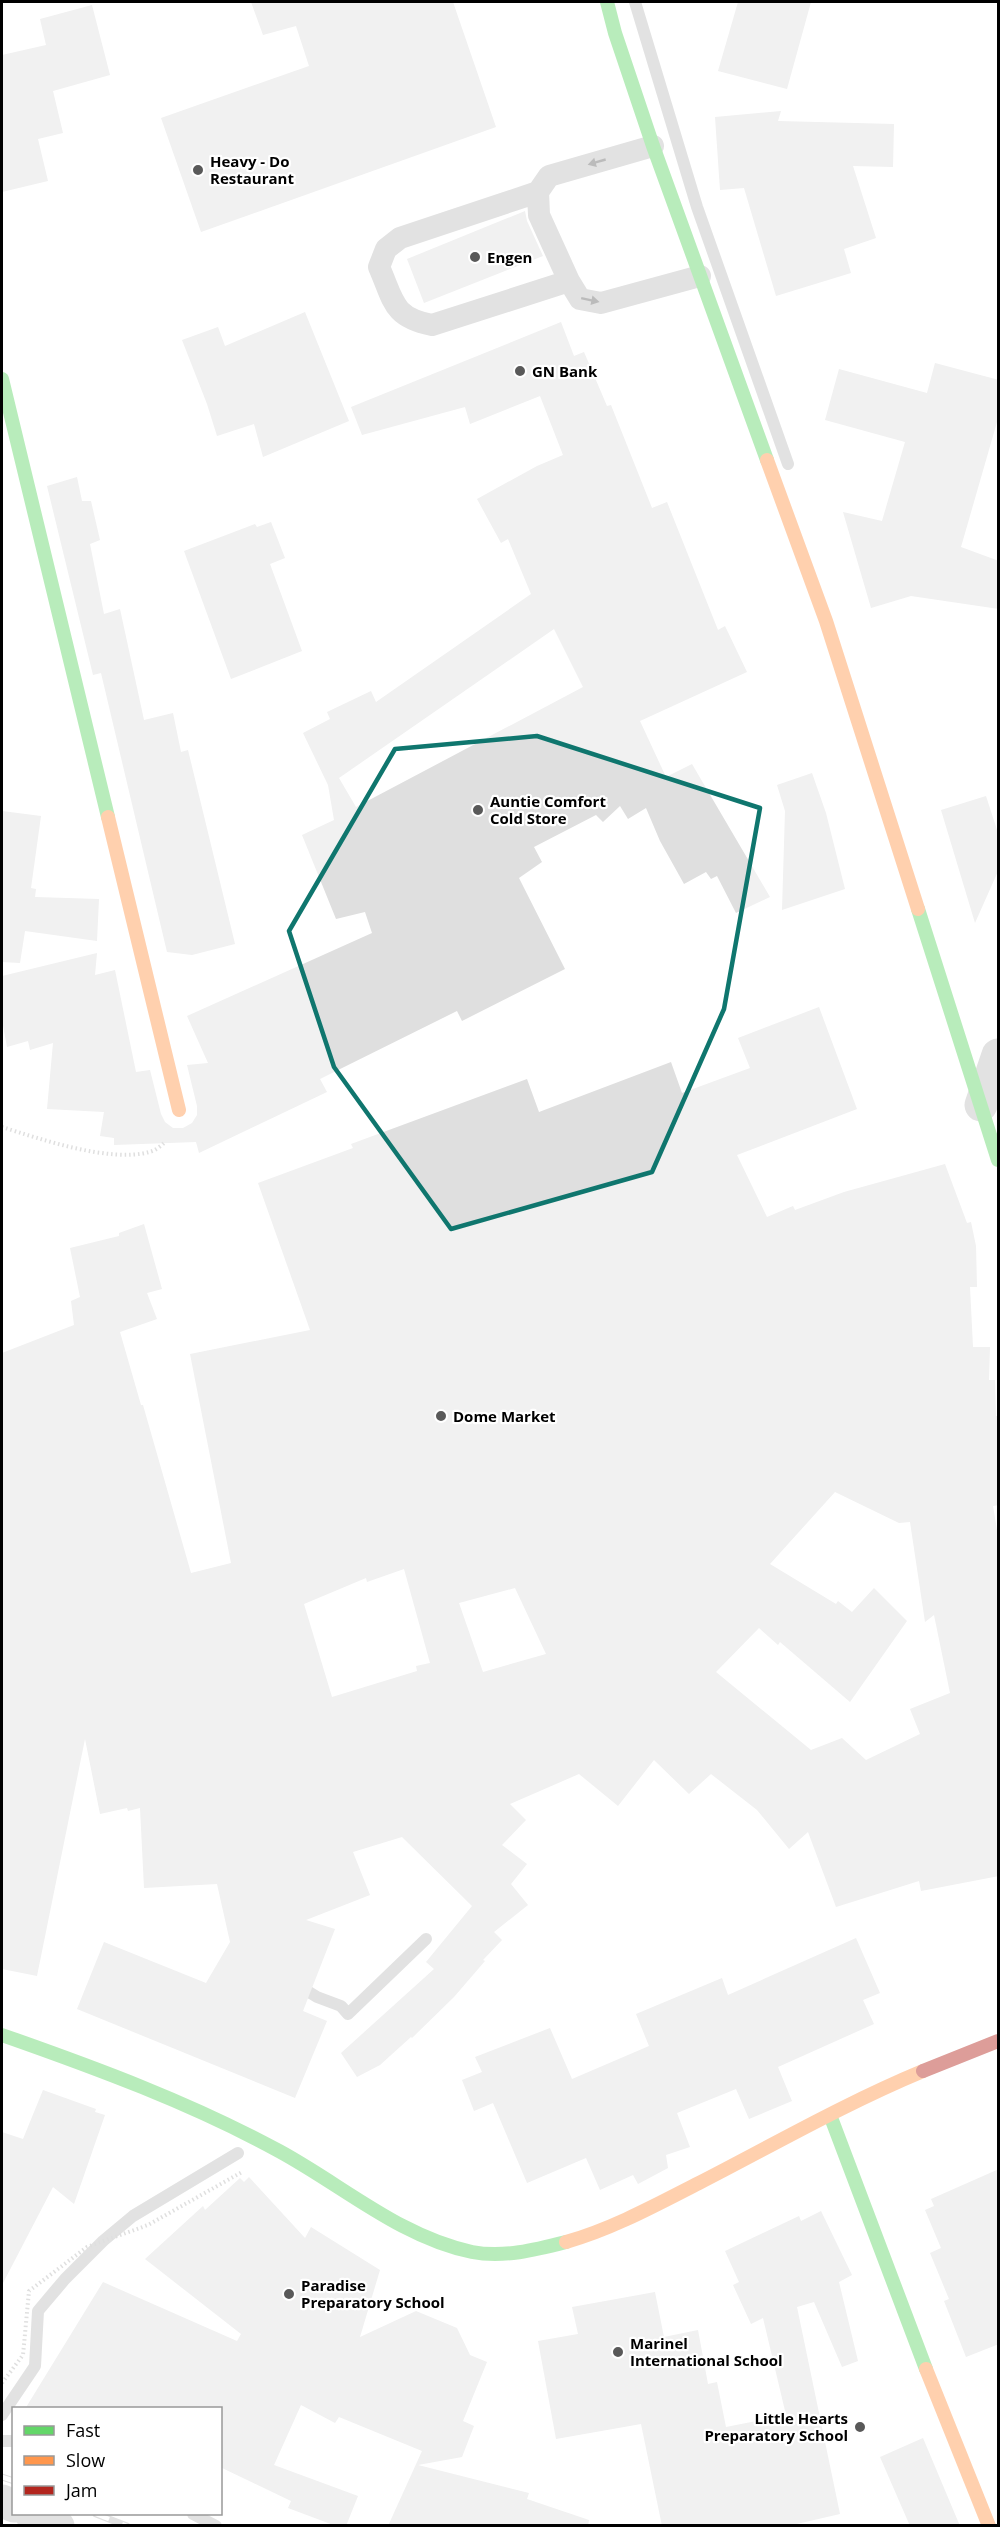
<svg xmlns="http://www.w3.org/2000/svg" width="1000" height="2527" font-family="'Open Sans',sans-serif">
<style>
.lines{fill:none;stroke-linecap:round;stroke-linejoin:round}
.stream{stroke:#bfbfbf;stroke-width:12}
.building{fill:#dfdfdf;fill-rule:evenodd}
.path{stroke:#b9b9b9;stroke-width:4;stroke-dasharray:1.5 3;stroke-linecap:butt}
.lane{stroke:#bebebe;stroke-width:22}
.street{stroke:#bebebe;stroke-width:33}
.fast{stroke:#63d668;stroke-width:14}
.slow{stroke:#ff974d;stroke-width:14}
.jam{stroke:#b3261e;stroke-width:14}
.rail-casing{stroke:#bebebe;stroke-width:7}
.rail{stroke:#fff;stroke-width:4.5;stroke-dasharray:14;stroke-linecap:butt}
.oneway{fill:#686868}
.marked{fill:none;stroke:#0f766e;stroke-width:4.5;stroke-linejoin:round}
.poi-dot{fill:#595959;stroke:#fff;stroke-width:2}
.labels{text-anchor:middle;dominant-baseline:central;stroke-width:4.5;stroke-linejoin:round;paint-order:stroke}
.poi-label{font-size:15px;font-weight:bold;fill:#000;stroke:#fff;text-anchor:start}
</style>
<rect width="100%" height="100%" fill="#fff"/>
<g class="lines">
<path class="stream" d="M635,2L697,207L788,464
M296,1984L317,1997L341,2006L348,2014L426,1939
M2,2415L35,2366L38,2311L65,2279L103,2241L133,2216L238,2153
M2,2441H14
M193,2514L216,2526"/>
</g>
<path class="building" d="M251,2H453L496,127L201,232L161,118L309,66L296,26L263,35Z
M738,2H811L787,89L718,71Z
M92,5L110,75L53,91L63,133L38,139L48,181L2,192V55L46,45L40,19Z
M781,111L778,121L894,124L893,167L853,166L876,238L844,249L851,273L776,296L744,188L720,190L715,117Z
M525,211L527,221L543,256L424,303L407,259Z
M305,312L349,421L263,457L254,424L217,436L207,404L182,340L218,327L225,346Z
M561,322L574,356L584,352L607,406L611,405L652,508L667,502L718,630L725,626L747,672L640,721L666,777L692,764L770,897L736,913L717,876L711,879L706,872L684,884L660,841L646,808L628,819L620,806L603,822L596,815L534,847L542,862L519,878L565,969L462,1021L457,1011L320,1079L327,1092L199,1153L196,1142L114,1145V1138L100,1136L104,1112L47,1109L53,1043L30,1050L28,1041L7,1047L2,1020V976L97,953L95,975L115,970L136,1072L150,1070L161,1114L165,1122L173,1128H183L192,1123L197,1115V1106L187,1065L208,1063L187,1016L372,933L365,912L336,919L302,835L334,820L328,785L303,733L330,719L327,712L371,691L376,702L531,594L508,539L501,543L477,499L537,466L563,455L540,396L470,424L465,407L362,435L351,407ZM554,629L583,687L356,807L339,778Z
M935,363L999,380V415L961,547L999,561V609L911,596L871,608L843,512L882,521L905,442L825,420L839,369L927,393Z
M77,477L82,501H91L100,540L90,544L104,614L120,609L144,720L173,713L181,752L188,750L235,944L192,955L167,952L101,673L93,675L47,486Z
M271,522L285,558L270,564L302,651L231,679L184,551L255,524L257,527Z
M812,773L826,813L845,889L782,910L785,811L777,785Z
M986,796L999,836V869L975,923L941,810Z
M2,811L41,816L31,888L36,889L35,897L99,899L97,941L25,931L20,963L2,962Z
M819,1007L857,1109L737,1155L767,1217L793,1206L795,1210L844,1192L945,1164L967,1223L971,1222L976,1246L977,1287H970L973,1347H990L989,1380H995L996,1416H999V1505L993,1506L999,1542V1876L921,1891L919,1881L836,1907L808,1832L789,1849L757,1810L711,1774L689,1794L654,1760L618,1806L579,1774L510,1804L526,1820L502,1845L527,1864L511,1884L528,1905L494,1932L502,1940L483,1960L485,1961L454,1997L412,2038L411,2037L380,2065L357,2077L341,2053L434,1969L426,1962L472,1906L402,1837L353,1852L370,1895L306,1920L335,1929L303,2011L327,2021L295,2098L77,2009L104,1942L206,1983L230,1942L217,1884L144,1888L140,1808L128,1811L127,1808L100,1814L85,1739L37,1976L2,1969V1353L74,1325L71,1301L80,1297L70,1248L119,1236V1233L144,1224L162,1289L147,1293L157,1319L120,1332L141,1405H143L191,1573L231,1563L190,1354L310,1330L258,1183L353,1148L351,1144L527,1079L539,1112L671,1062L682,1093L750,1068L738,1038ZM835,1492L899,1523L910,1522L925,1622L934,1615L950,1693L910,1709L920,1734L866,1760L842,1738L811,1750L716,1672L759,1628L778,1645L780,1642L850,1702L907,1621L874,1588L852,1612L838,1601L836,1604L770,1564ZM404,1569L430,1663L416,1666L417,1671L332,1697L304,1604L366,1578L367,1582ZM515,1588L546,1654L483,1672L459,1603Z
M856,1938L880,1993L863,2000L874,2024L778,2067L792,2101L749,2119L736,2089L677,2113L690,2147L666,2155L668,2168L638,2184L633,2175L600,2190L586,2158L527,2183L493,2103L474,2111L462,2080L482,2072L475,2057L550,2028L572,2079L649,2046L636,2014L722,1978L728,1995Z
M43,2090L96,2109L95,2112L105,2115L74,2204L53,2187L2,2285V2132L23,2139Z
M999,2169V2344L966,2357L944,2301L949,2299L930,2253L941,2248L925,2210L934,2206L931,2199Z
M249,2177L305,2238L311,2227L380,2270L360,2337L416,2311L457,2328L470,2355L487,2362L463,2421L474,2426L462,2457L418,2465L529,2493L527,2499L589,2520L588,2526H388L422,2451L339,2417L335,2423L301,2405L274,2465L358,2496L346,2526H336L288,2508L291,2501L220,2467V2409H25L103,2282L237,2341L241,2334L145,2259L203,2206L205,2210L240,2178L244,2182Z
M821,2211L852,2275L839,2282L858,2361L842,2367L814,2302L797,2307L840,2514L788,2526H662L641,2424L556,2439L538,2341L578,2334L572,2307L655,2292L664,2337L698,2330L708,2384L717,2382L726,2427L786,2415L763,2318L751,2324L733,2285L739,2282L725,2251L799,2216L801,2221Z
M923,2438L960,2526H910L880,2457Z"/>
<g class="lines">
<path class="path" d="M2,1127C40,1139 110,1163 149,1152C155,1151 161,1146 165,1142
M2,2383L23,2355L29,2291L87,2247L148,2225L242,2172"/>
<path class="lane" d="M653,146L549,176L538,192L539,215L569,281L580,299L601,303L700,276
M538,192L400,238L386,249L379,267C394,301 392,317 432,325L569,281"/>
<path class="street" d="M981,1105L998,1055
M2,2501L14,2506
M31,2514L58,2526"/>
<path class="fast" d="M607,2L615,33L653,146L767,460
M2,379L108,817
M918,909L998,1160
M2,2035C96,2068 191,2103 279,2151C342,2185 400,2237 472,2252C503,2258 535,2250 566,2242
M830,2115L926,2369"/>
<path class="slow" d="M767,460L826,621L918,909
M108,817L179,1110
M566,2242C612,2229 656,2205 699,2183C773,2145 846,2103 923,2071
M926,2369L989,2526"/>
<path class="jam" d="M923,2071L998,2041"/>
<defs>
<path id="rail" d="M2,2477L14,2481
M96,2514L127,2526"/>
</defs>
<use href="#rail" class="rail-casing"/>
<use href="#rail" class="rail"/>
</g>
<defs><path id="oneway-solid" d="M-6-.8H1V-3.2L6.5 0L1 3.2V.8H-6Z" transform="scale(1.5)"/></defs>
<g class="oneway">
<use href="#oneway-solid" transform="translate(597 162) rotate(164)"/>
<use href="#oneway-solid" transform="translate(590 300) rotate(12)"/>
</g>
<path d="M0 0H1000V2527H0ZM537,736L760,808L724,1009L652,1172L451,1229L334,1067L289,931L395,749Z" fill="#fff" fill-opacity=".55" fill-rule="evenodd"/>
<path class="marked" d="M537,736L760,808L724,1009L652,1172L451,1229L334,1067L289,931L395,749Z"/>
<g class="poi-dot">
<circle cx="198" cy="170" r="6"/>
<circle cx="475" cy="257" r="6"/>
<circle cx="520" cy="371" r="6"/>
<circle cx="478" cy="810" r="6"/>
<circle cx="441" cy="1416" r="6"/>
<circle cx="289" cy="2294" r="6"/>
<circle cx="618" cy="2352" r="6"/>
<circle cx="860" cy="2427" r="6"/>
</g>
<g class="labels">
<g class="poi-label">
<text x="210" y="161">Heavy - Do<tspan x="210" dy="17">Restaurant</tspan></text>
<text x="487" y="257">Engen</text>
<text x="532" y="371">GN Bank</text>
<text x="490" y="801">Auntie Comfort<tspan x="490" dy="17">Cold Store</tspan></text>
<text x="453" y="1416">Dome Market</text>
<text x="301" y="2285">Paradise<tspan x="301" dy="17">Preparatory School</tspan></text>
<text x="630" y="2343">Marinel<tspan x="630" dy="17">International School</tspan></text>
<text x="848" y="2418" text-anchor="end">Little Hearts<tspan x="848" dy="17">Preparatory School</tspan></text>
</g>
</g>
<rect width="1000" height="2527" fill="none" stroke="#000000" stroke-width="6"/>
<rect x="12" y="2407" width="210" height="108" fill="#ffffff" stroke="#999999" stroke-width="1.5"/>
<rect x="24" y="2426" width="30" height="9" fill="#63d668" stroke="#999999" stroke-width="1.5"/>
<text x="66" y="2437" font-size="18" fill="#000000">Fast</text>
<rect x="24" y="2456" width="30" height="9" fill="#ff974d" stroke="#999999" stroke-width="1.5"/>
<text x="66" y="2467" font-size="18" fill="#000000">Slow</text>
<rect x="24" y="2486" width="30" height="9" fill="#b3261e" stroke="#999999" stroke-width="1.5"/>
<text x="66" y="2497" font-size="18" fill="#000000">Jam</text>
</svg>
